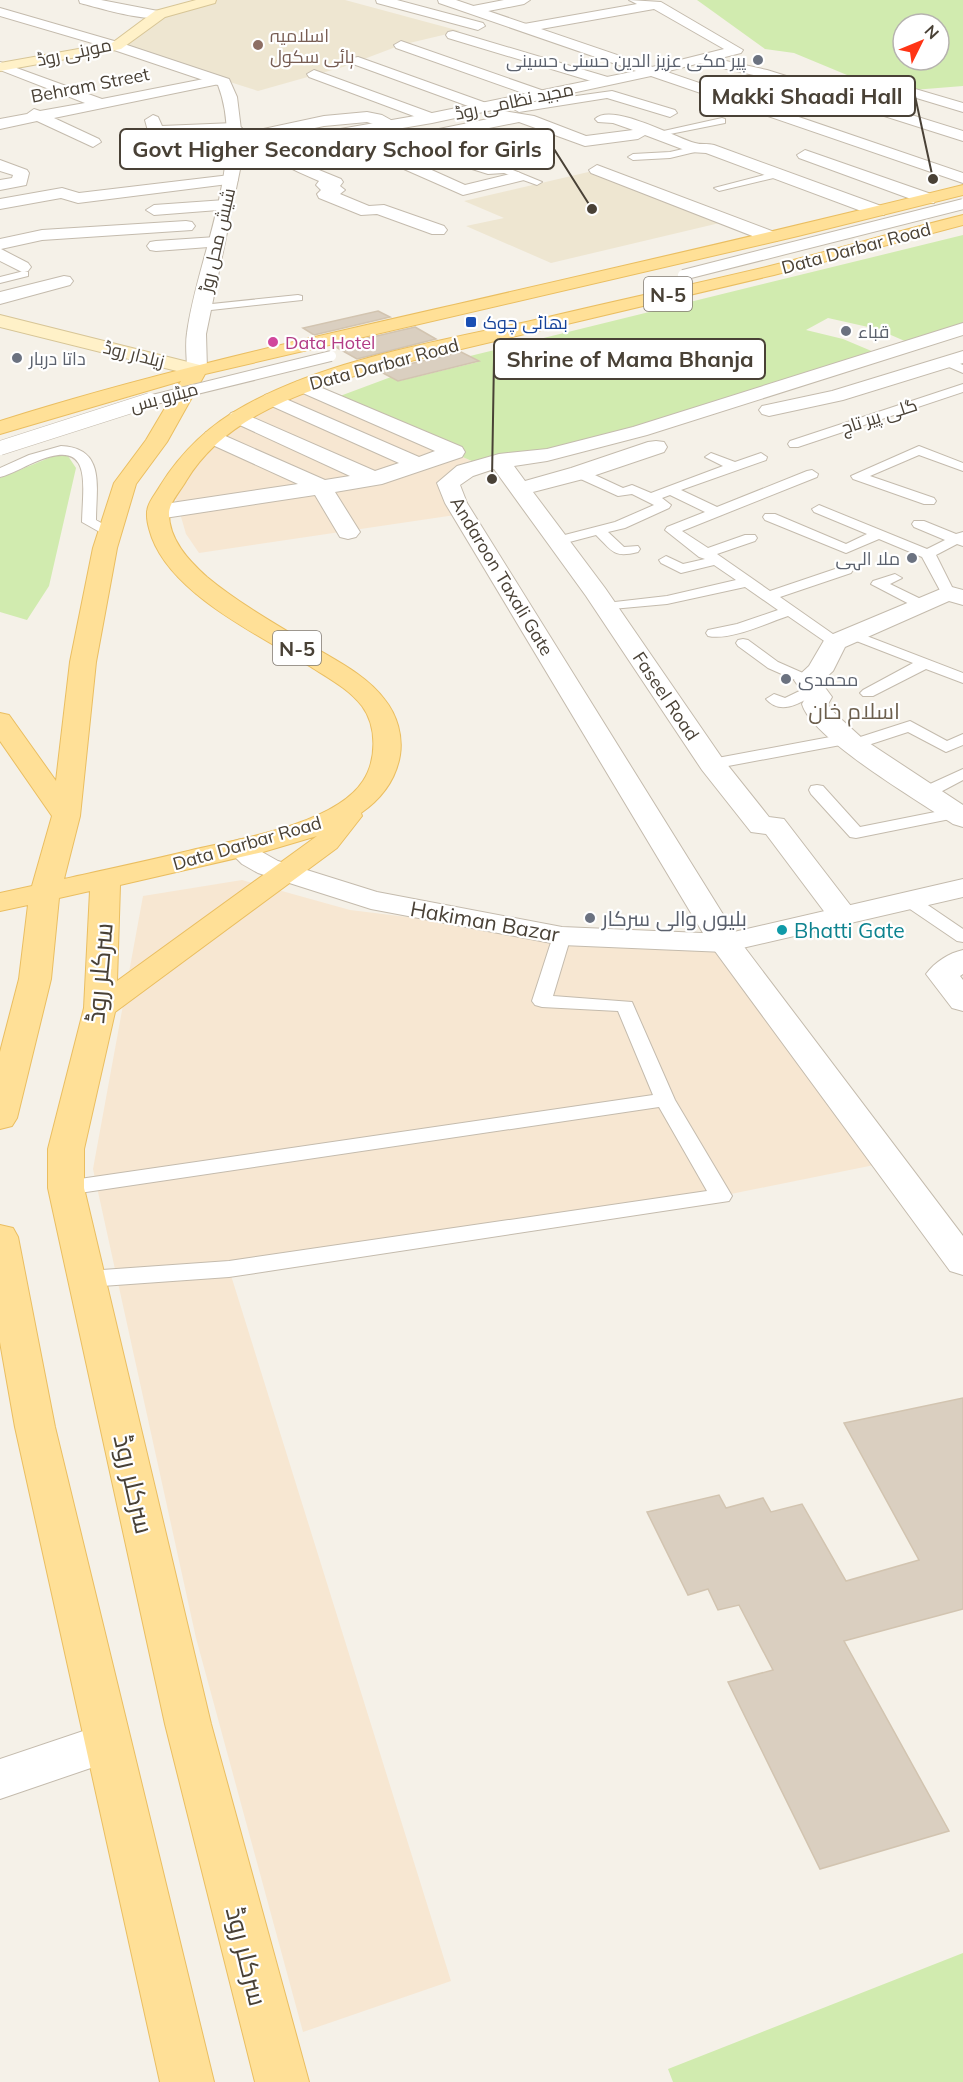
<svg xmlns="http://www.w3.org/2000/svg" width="963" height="2082" font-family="Mulish,Cairo,sans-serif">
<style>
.commercial{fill:#f7e7d2}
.education{fill:#eee6d1}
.green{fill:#d1ebaf;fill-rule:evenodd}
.building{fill:#dacfc0;stroke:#d2c4b0;stroke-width:1.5}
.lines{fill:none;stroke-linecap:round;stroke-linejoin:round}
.service-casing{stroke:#c4bbad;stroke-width:2}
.minor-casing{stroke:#c4bbad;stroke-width:2}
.tertiary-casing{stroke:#c4bbad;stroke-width:2}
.secondary-casing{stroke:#d7c596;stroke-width:2}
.primary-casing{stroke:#eabe61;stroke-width:2}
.service{fill:#fff;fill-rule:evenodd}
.minor{fill:#fff;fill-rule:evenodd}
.tertiary{fill:#fff;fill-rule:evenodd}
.secondary{fill:#fff1c8;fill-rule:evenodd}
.primary{fill:#ffe097;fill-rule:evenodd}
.service-bridge-far1-casing{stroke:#c4bbad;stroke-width:12;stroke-linecap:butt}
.service-bridge-casing{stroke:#c4bbad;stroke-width:15;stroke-linecap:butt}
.service-bridge-far1{stroke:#fff;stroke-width:10}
.service-bridge{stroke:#fff;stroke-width:14}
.education-dot{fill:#8d6e63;stroke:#fff;stroke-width:2}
.worship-dot{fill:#6b7280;stroke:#fff;stroke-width:2}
.transit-dot{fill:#1a4fb4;stroke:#fff;stroke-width:2}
.hotel-dot{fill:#d1479c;stroke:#fff;stroke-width:2}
.culture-dot{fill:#0f9aa8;stroke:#fff;stroke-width:2}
.labels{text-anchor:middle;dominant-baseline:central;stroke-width:4.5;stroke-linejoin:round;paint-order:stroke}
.far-education-label{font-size:18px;fill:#785e54;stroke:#fff;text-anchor:start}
.far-street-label{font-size:18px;fill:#494136;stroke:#fff}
.far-worship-label{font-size:18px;fill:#5b616d;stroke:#fff;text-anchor:start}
.far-transit-label{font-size:18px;fill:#164399;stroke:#fff;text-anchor:start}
.far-hotel-label{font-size:18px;fill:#b23c85;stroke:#fff;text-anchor:start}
.shield{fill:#fff;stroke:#807a72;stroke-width:1.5}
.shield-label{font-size:20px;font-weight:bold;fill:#494136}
.worship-label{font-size:21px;fill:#5b616d;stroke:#fff;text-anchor:start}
.street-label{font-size:21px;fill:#494136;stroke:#fff}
.culture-label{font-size:21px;fill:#0d838f;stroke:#fff;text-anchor:start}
.neighbourhood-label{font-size:22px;fill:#6c5f4d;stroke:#fff}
.near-street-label{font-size:26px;fill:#494136;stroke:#fff}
.leader{fill:none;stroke:#494136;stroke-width:2}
.callout-dot{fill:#494136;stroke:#fff;stroke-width:2}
.callout{fill:#fff;stroke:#494136;stroke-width:2}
.callout-label{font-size:22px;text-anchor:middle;font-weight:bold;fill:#494136}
</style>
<rect width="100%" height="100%" fill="#f5f1e8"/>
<path class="commercial" d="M303,386L483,466L450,487L462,514L199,553L186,534L175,496L207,443Z
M242,880L350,910L562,936L725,943L889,1162L721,1196L229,1269L451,1981L303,2032L196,1638L93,1169L143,896Z"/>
<path class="education" d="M209,0H345L460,31L401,45L343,67L258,91L116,46L158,15Z
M597,170L728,221L551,263L466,226L504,218L464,201Z"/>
<path class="green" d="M697,0H963V86L888,92L794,53L765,49ZM903,24H939V60H903Z
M963,235V329L914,345L877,329L828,318L806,330L843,339L881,355L640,431L483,466L332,399L391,377L399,381L478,362L470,356Z
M56,455L68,456L76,468L49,586L27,620L0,612V478Z
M963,1953V2082H673L668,2069Z"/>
<path class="building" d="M378,311L390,317L314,335L303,328Z
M415,327L436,339L357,359L334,346Z
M461,352L479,361L398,381L379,371Z
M963,1398V1609L844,1641L949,1831L820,1869L728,1682L773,1670L739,1605L718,1610L708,1589L688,1595L647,1512L719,1495L726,1508L763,1498L771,1512L802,1504L846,1581L919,1560L844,1423Z"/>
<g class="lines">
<defs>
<path id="service" d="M722,118L725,119V123L655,137L650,134Z
M460,127L530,158L522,160L491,147L449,156L489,168H508L542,182L537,185L504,173L488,174L437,158L415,161V157L483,143L457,132V128Z
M696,146L701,149L699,151L670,158L633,160L628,157L633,154L670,152Z
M779,171L782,172V176L719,191L714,188Z
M24,271L28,272V276L0,283V277Z
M298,295L302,296V300L202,311L196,308L202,305Z
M946,358L963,365V373L942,364L940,362Z
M963,384V392L798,447H790L788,444L790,441Z
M61,446C106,448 96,487 96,520L117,532L115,535H105L82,522C83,482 93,437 35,462C23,467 12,474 0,477V468L29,455Z
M919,446L963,463V471L919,455L870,476L934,498L936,501L934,504H924L853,479L851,476Z
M711,453L735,462L761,453L767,457L766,460L681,490L717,507L807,471L812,470L818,474L817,477L682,531L708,548L745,535H755L757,538L755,541L717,554L770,591L841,567H851L853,570L851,573L780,597L840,639L842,642L840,645H830L788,616C767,623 729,641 708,636L706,633L708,630L737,624L778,610L745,587L667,604L601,610L599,607L601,604L606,603L667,596L736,580L714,565L681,573L661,563L659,560L666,556L683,564L705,559L699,557L665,530L667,527L705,512L670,495L662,498L671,505L669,508L625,528L608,532L624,547L638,546L640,549L638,552C614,558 613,552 596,535L558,545L551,541L553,538L615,522L654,505L632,494L618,496L574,476L573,473L574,470H584L623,488L632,485L651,493L723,466L705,457Z
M819,505L927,549L945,540L914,527L912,524L914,521H924L956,534L963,532V546L957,544L936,555L955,593L953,596H943L922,557L879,539L846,553L765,520L763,517L765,514H775L846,544L867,534L814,512L812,509Z
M895,574L902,578L890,584L927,602L929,605L927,608H917L871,584L873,581Z
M851,630L963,673V683L926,669L873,696H863L860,693L863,690L913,663L846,637L844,634L846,631Z
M743,639L748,640L778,662L812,677L815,680L807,685L802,683L768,668L738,646L736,643L738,640Z
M814,684L819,686L822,689L819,692C803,701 782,717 766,699L774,694L785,698Z
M910,721L947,741L963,734V745L946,752L908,732L853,750L847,748L846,744L712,769L704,764L712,759L846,734L852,736L854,739Z
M963,769V780L931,797H919L917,793L919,789Z
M817,785L823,786L860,827L955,808L961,809L963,814L955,818L856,838L850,837L811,794L809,790L811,786Z
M910,896L916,897L963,929V942L957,941L904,905L901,901L904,897Z
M562,931L568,932L571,936L553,996L632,1002L675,1100L732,1196L729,1201L229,1277L88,1287L80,1284L77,1279L80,1274L88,1271L229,1261L707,1191L659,1107L66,1195L59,1193L55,1188L59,1183L66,1181L653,1095L618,1011L542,1007L535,1005L532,1001L553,936L556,932Z"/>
<path id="minor" d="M79,0H101L158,11L165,15C154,25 96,7 80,3Z
M376,0H397L483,23L485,26L478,30L377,3Z
M504,0H530L524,4L473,14L467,10L468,7Z
M629,0L661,2L743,50L741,53L717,59L767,70L963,131V141L758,76L700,63L649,76L644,75L642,72L644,69L724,49L654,9L524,32L517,28L524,24L637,4Z
M0,8L121,43L123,46L116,50L0,16Z
M453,31L611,78L613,81L611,84H601L448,38L446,35L448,32Z
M401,41L547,92L549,95L542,99L537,98L396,48L394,45Z
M358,57L489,104L491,107L484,111L479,110L353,64L351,61L353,58Z
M0,62L102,99L219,76L226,80L219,84L54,118L99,139L101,142L93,147L37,121L0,129V119L27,114L34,109L40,111L85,103L0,70Z
M314,70L437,115L440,118L437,121H427L309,77L307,74Z
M905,86L963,103V112L900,93L898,90L900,87Z
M612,91L675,110L677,113L670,117L607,98L519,112L512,108L519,104Z
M497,110L534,116L586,136L633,130L613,123L598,122L595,119C611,102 674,137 695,143C701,145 707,143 714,145L884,207L886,211L884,215H872L706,153L690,152L645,135L638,139L585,146L519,122L385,149L465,185L518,172L526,177L524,180L463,195L363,151L328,138L325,135L333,130L370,143L493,118L489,115Z
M367,112L382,115L400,125L392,130L367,122L324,126L235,145L227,140L235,135L324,116Z
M153,115L158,117L162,126L234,123L242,128L234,133L156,136L148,131L145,120Z
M260,143L274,151L287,153L297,161L341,179L343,182L340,186L345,190L340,194L369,206L384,205L444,226L447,230L444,234H432L377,214L361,215L319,198L317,194L321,190L316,185L319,181C305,175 292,169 278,162C268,156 260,158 252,148Z
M805,150L934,195L936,199L934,203H922L799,158L797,155Z
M0,160L27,170L29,173L26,185L0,190V180L12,178L13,175L0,171Z
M597,165L777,233L780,237L777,241H765L591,173L589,170Z
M230,175L238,180L236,183L78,203L61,198L0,209V199L62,188L79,193Z
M225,200L231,201L233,205L231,209L154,215L146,210L154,205Z
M186,221L192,222L195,226L192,230L42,240L1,249L28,263L31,267L28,271L22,272L0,261V239L42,230Z
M216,237L222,238L225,242L222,246L156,251L150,250L147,246L150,242L156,241Z
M64,276L70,277L73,281L70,285L0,304V292Z
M963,323V335L647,435L547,461L514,466L525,481L571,468L648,442L656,441L664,442L667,447L664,452L587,478L533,492L605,588L722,758L769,817L784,819L854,910L858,916L854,922L843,925L832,922L766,834L751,832L702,770L586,596L494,469L473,476L460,485L467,503L739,940L963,1236V1275L950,1271L709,943L445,503L437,483L457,466L499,454L547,449L633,427Z
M963,351V363L843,400L769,416L762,414L759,410L762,406L832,391Z
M303,380L462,447L465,452L462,457L382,484L335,492L360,532L356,537L348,539L340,537L315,495L158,519L150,517L147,512L150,507L158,505L298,484L206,442L203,437L206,432L214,431L325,480L350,476L231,421L228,417L231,413L238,411L375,471L399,463L265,403L262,399L265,395L272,393L419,457L435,451L296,390L293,386L296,382Z
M948,586L963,590V605L949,601L845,647L833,671L821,682L832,697L828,704L829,708L863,739L963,805V827L953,824C920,802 811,738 802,704L806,697L794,680L809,666L826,637Z
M963,950V974L960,976L963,980V1011L952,1008L926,974C935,962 949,953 963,950Z
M107,1723L123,1729L130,1743L123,1757L0,1799V1759Z"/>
<path id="tertiary" d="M438,0H456L963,173V183L651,76L432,123L243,155L206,334L207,370L204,374H190L187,370C187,358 185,345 187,333C197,257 247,160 218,85L111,49L109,46L111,43H121L229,79L237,97L243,146L432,113L636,71L439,3Z
M241,839L251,842L262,852L278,861L377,892L562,927L725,934L963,879V897L725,952L562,945L371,909L258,873L242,864L226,848L231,842Z"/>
<path id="secondary" d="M196,0H216L215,3L165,17L121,49L0,71V63L112,43L155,11Z
M0,315L204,366L207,370L204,374L197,376L0,327Z"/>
<path id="primary" d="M963,185V195L798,236L205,374L167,442L136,484L117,548L96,662L80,816L64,879C108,869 152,860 196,849C242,839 336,823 363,781C377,760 377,726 362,706C349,689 328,678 311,667C261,636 174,596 152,538C149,529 145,517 148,507C150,500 156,493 160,486C182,451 209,425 246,405C332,357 448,340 544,318C619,300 695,284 770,266C834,250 898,231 963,215V225L774,275L377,369C308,390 225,415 186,481C181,490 170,502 169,512C168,539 189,561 207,577C241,605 279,626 317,649C341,663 368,677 385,700C397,715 403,736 400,755C396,780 381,799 361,813L362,816L337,848L115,1012L84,1149V1188L211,1724L309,2082H255L165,1724L48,1188V1149L84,1008L90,891L59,898L51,979L17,1118L12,1126L0,1129V1052L19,979L28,905L0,911V893L32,886L52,816L0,741V713L9,715L56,781L70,662L93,548L114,483L146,440L181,381L0,434V421C149,374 301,340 454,305C624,266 794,227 963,185ZM317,836L117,981L120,885L263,852Z
M0,1225L13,1228L18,1237L55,1427L214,2082H160L15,1427L0,1342Z"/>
</defs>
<use href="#service" class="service-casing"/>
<use href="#minor" class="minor-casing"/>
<use href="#tertiary" class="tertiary-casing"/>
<use href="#secondary" class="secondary-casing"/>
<use href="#primary" class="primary-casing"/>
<use href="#service" class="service"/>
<use href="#minor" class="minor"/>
<use href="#tertiary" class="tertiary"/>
<use href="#secondary" class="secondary"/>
<use href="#primary" class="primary"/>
<defs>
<path id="service-bridge-far1" d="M683,275L963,204
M144,402L331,356"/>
<path id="service-bridge" d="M0,448L150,400"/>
</defs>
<use href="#service-bridge-far1" class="service-bridge-far1-casing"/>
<use href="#service-bridge" class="service-bridge-casing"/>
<use href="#service-bridge-far1" class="service-bridge-far1"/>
<use href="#service-bridge" class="service-bridge"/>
</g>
<circle class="education-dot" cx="258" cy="45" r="6"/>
<g class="worship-dot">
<circle cx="758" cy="60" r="6"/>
<circle cx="846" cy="331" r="6"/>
<circle cx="17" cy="358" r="6"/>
<circle cx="912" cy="558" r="6"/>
<circle cx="786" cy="679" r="6"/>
<circle cx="590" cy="918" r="6"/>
</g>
<rect class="transit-dot" x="465" y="316" width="12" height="12" rx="3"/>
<circle class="hotel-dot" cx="273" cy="342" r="6"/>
<circle class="culture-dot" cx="782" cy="930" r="6"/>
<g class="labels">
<g class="far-education-label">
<text x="270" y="35">اسلامیہ<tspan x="270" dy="21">ہائی سکول</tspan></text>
</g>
<g class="far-street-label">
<text transform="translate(74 52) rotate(-12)">موہنی روڈ</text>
<text transform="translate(90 85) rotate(-11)">Behram Street</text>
<text transform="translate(514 101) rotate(-12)">مجید نظامی روڈ</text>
<text transform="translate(217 240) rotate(-77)">شیش محل روڑ</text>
<text transform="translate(856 248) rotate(-15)">Data Darbar Road</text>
<text transform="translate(134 354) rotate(14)">زیلدار روڈ</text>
<text transform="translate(384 364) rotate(-15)">Data Darbar Road</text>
<text transform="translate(164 397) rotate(-15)">میٹرو بس</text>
<text transform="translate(879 416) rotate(-18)">گلی پیر تاج</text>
<text transform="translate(502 576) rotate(59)">Andaroon Taxali Gate</text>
<text transform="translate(666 696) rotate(56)">Faseel Road</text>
<text transform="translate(247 843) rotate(-16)">Data Darbar Road</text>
</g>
<g class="far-worship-label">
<text x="746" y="60" text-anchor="end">پیر مکی عزیز الدین حسنی حسینی</text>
<text x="858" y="331">قباء</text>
<text x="29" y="358">داتا دربار</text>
<text x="900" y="558" text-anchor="end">ملا الہی</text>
<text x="798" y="679">محمدی</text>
</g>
<g class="far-transit-label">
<text x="483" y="322">بھاٹی چوک</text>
</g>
<g class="far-hotel-label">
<text x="285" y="342">Data Hotel</text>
</g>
<g class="shield">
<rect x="644" y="277" width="48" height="34" rx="4.5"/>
<rect x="273" y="631" width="48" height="34" rx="4.5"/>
</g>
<g class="shield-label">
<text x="668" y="294">N-5</text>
<text x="297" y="648">N-5</text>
</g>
<g class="worship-label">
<text x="602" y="918">بلیوں والی سرکار</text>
</g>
<g class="street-label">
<text transform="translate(485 921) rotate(10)">Hakiman Bazar</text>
</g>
<g class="culture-label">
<text x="794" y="930">Bhatti Gate</text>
</g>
<g class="neighbourhood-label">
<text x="854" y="711">اسلام خان</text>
</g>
<g class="near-street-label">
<text transform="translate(99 973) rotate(-85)">سرکلر روڈ</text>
<text transform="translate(134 1484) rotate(77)">سرکلر روڈ</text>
<text transform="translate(247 1956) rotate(76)">سرکلر روڈ</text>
</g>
</g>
<path class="leader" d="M933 179L915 96M592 209L554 149M492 479L494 359"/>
<g class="callout-dot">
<circle cx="933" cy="179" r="6"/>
<circle cx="592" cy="209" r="6"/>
<circle cx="492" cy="479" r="6"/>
</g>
<g class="callout">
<rect x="700" y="76" width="215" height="40" rx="6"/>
<rect x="120" y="129" width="434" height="40" rx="6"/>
<rect x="494" y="339" width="271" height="40" rx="6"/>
</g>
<g class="callout-label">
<text x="807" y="104">Makki Shaadi Hall</text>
<text x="337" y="157">Govt Higher Secondary School for Girls</text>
<text x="630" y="367">Shrine of Mama Bhanja</text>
</g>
<g transform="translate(921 42) rotate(47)"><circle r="28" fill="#ffffff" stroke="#b6b3af" stroke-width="1.5"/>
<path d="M0-4.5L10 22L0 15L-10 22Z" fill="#ff3415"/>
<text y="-9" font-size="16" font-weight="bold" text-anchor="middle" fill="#494136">N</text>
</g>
</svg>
